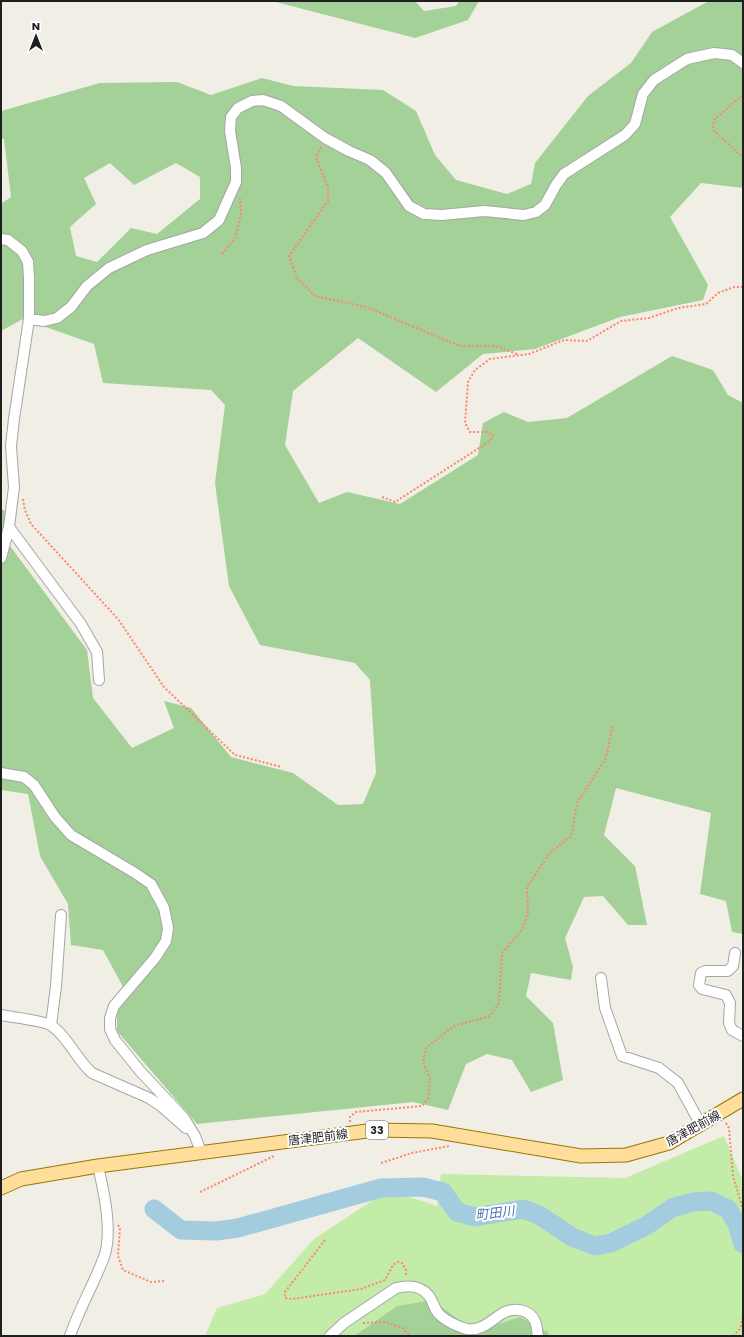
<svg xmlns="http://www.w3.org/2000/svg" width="744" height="1337" font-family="Poppins,'Noto Sans JP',sans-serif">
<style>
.grass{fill:#c4eca9}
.forest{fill:#a3d198;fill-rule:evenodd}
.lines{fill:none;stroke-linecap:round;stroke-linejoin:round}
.river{stroke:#a4ccdf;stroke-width:19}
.minor-casing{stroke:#a6a6a6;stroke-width:12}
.major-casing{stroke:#9a7600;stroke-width:15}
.path{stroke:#ff8668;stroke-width:2;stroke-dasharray:2 2;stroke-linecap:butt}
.minor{stroke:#fff;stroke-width:10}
.major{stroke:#ffde9b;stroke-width:13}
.labels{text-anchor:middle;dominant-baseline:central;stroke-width:4;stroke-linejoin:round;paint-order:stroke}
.shield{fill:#fff;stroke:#626262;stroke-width:1}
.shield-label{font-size:11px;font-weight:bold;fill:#1f1f1f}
.street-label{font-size:12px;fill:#1f1f1f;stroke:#fff}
.water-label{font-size:13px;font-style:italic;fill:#4773b3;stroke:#fff}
</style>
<rect width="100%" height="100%" fill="#f0eee5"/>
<path class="grass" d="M724,1136L743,1181V1336H549L548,1332H475L397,1306L354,1336H205L217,1308L265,1294L314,1239L388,1190L437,1206L441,1174L625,1178Z"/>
<path class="forest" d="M272,1H415L424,11L456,6L459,1H479L468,20L415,38Z
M743,1V188L701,183L670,217L708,285L703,300L620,317L535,349L483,354L436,392L358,338L293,391L285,445L319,503L347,492L400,504L478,455L483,423L504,412L528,422L567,418L672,356L713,370L728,395L743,403V934L732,932L726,901L700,894L711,813L616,788L604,835L635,866L647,925H628L603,896L584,897L565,938L573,967L571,980L531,973L526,996L553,1023L563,1080L531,1092L512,1060L487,1054L466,1064L448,1110L413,1102L197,1124L117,1031V1011L128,996L103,950L71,945L68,904L40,856L28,794L1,790V508L6,512L2,535L87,650L93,698L132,748L174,728L164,701L191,708L231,757L293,773L338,805L363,804L376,773L370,680L355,663L260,645L229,586L215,483L225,405L211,390L103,383L94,344L23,319L1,331V204L11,197L4,139H1V111L100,83L177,82L211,95L262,78L293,86L383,90L416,111L435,155L456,180L507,194L531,184L535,163L588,96L631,63L652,32L707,2ZM110,163L134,185L176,163L200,177V199L157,234L131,228L97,262L76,256L70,227L96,204L84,178Z
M433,1300L474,1332L520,1317L548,1332L549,1336H354L397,1306Z"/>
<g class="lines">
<path class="river" d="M154,1209L181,1230L216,1231L238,1228L381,1188L423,1187L443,1192L457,1212L475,1217L523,1209L539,1215L572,1237L595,1246L611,1243L646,1226L672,1208L693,1202L711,1201L728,1209L737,1224L743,1244"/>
<defs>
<path id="minor" d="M1,239L8,240L22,251L28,262L29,278V319L14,419L11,446L14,487L9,527L1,558
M29,319L44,321L57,318L71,307L87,286L109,268L147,250L203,233L219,220L236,182V168L230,131L231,117L238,108L252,101L263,100L281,106L325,138L349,151L370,160L386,173L409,206L424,214L442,215L484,211L524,215L536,212L545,205L556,185L564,174L625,135L635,124L643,94L654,80L687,59L714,53L732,55L743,63
M9,527L81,624L97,652L99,680
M1,773L24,777L34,785L55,817L71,835L135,873L151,884L164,908L168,928L166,941L155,958L114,1006L110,1018V1029L115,1040L140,1071L184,1118L195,1136L201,1152
M735,953L733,966L728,971H705L701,973L699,985L702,989L726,995L730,1003L729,1023L732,1030L743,1036
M601,978L605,1008L622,1056L659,1068L678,1083L701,1125
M1,1015C11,1017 46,1021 52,1026C67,1036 77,1060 92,1073L149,1098L161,1106L186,1128
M51,1025L56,986L61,915
M70,1336C79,1309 94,1284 104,1257C113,1232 104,1192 98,1166
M330,1336L344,1323L396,1288C409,1285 421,1285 429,1296C433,1301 434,1308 438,1313C444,1320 458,1327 467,1329C483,1331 491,1320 503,1313C514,1307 529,1309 535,1321C537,1325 537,1331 538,1336"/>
<path id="major" d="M1,1188L21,1179L98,1166L375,1130L432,1131L581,1156L626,1155L669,1143L743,1099"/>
</defs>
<use href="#minor" class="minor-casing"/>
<use href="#major" class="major-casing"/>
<path class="path" d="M743,97H740L714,120L713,130L743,157
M321,147L316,157L328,188V201L289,256L297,278L315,296L366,307L460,346H496L517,354
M222,254L235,238L241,215L240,198
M382,497L395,502L490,441L493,435L487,432H470L465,423L468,382L475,370L490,359L529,354L564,340L587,341L621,321L649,318L678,308L706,304L718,293L734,287H743
M23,499L25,510L31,524L118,619L164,687L235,755L282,767
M350,1122V1117L356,1112L422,1106L428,1099L430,1079L423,1062L426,1048L454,1026L490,1016L499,1003L502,953L522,930L528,914L527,887L549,854L571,836L577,803L606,758L613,725
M726,1123L729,1128L733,1176L743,1210
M381,1163L412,1153L449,1146
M200,1192L274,1156
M118,1225L120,1228L118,1256L123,1270L151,1282L165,1281
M325,1240L285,1292V1298L292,1299L361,1289L385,1280L393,1265L398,1262L402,1263L406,1270V1277
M743,1271V1303
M363,1323L384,1322L403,1328L410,1336
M733,1336L740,1329L743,1316"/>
<use href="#minor" class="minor"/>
<use href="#major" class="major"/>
</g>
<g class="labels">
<rect class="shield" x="366" y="1121" width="22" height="18" rx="3"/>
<g class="shield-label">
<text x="377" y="1130">33</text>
</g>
<g class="street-label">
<text transform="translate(693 1128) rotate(-29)">唐津肥前線</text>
<text transform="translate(318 1137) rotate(-7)">唐津肥前線</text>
</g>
<g class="water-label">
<text transform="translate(495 1213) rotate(-7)">町田川</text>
</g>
</g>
<rect width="744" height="1337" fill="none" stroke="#1f1f1f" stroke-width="4"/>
<g transform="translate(36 36)" stroke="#ffffff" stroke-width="3" paint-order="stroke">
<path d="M0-3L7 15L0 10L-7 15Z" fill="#1f1f1f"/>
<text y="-6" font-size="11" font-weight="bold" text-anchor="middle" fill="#1f1f1f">N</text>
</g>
</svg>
